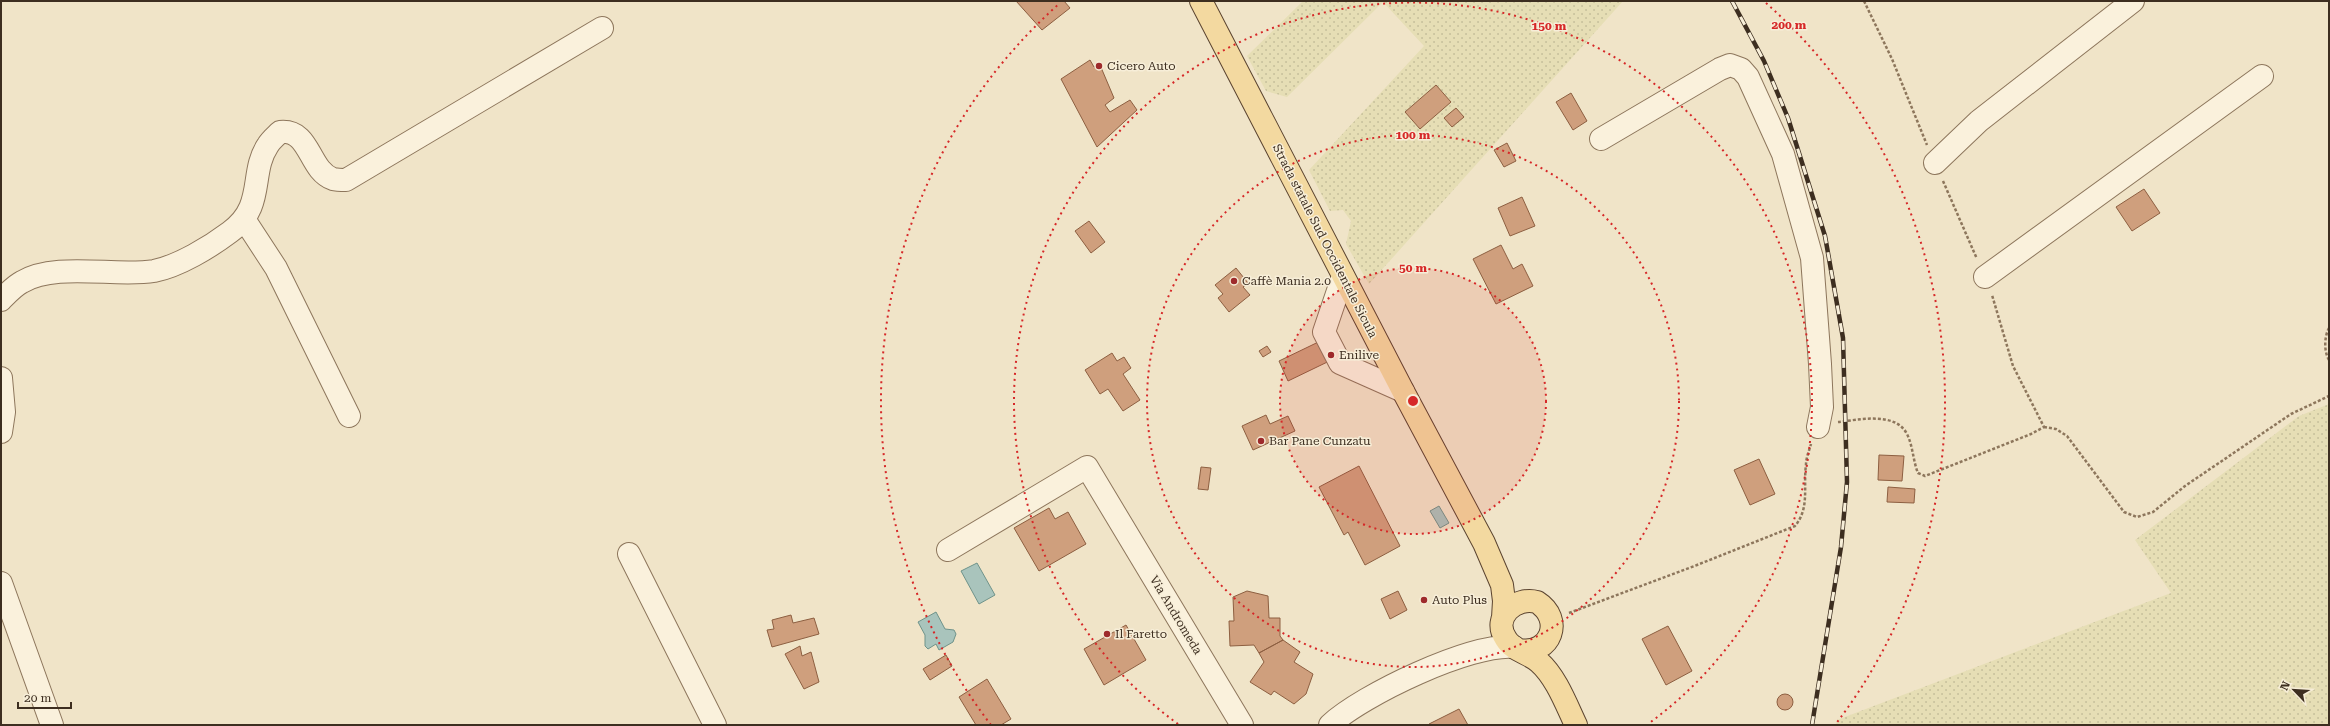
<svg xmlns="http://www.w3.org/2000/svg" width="2330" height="726" font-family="'Roboto Serif',serif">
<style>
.farmland{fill:url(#farmland-dots)}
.water{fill:#a9c4bc;stroke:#6f938a}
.building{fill:#cf9f7d;stroke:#8d5f41}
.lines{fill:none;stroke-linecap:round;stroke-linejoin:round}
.minor-casing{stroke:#8d765c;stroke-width:24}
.major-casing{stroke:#5b4430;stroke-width:24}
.path{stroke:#8d765c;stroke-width:2.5;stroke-dasharray:3 2;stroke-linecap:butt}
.minor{stroke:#faf1dc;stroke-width:22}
.major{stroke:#f3d9a0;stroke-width:22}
.rail-casing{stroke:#3d2e20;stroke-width:4.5}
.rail{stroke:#f7eed8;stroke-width:3;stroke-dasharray:9;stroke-linecap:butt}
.ring{fill:none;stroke:#d62828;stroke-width:2;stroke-dasharray:2 4}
.poi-dot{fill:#9e2a2b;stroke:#f7eed8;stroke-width:1.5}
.labels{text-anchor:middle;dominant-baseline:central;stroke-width:3;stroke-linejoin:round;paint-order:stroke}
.poi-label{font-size:12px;fill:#3d2e20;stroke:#f7eed8;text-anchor:start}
.street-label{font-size:12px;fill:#3d2e20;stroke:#f7eed8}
.centre{fill:#d62828;stroke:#f7eed8;stroke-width:2}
.ring-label{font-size:12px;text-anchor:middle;font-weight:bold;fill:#d62828;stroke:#f7eed8;stroke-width:3;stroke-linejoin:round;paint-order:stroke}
</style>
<defs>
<pattern id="farmland-dots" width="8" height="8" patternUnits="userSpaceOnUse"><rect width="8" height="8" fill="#e6deb5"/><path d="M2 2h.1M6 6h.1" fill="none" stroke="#c6bf9b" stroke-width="1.8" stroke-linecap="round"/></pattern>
</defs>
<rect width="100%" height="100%" fill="#f0e4c8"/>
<path class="farmland" d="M1303,1H1623L1369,284L1346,244L1351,221L1343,210L1330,211L1309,170L1424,46L1383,2L1287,97L1266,91L1247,56Z
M2329,404V725H1836L1837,720L2171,593L2135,540L2299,416Z"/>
<path class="water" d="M1439,506L1449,523L1440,528L1430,511Z
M977,563L995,595L979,604L961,571Z
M936,612L945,629L954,630L956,634L953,642L939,650L936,644L928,649L925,646V635L918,622Z"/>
<path class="building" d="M1016,1H1064L1070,8L1042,30Z
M1090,60L1094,67L1100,65L1114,98L1105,105L1110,112L1130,100L1137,110L1097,147L1061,79Z
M1436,85L1451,102L1420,129L1405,112Z
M1571,93L1587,121L1573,130L1556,102Z
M1456,108L1464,117L1452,127L1444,118Z
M1507,143L1516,161L1504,167L1494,150Z
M2144,189L2160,213L2132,231L2116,207Z
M1522,197L1535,226L1510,236L1498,208Z
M1089,221L1105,242L1091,253L1075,231Z
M1501,245L1513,269L1522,264L1533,286L1496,304L1473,259Z
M1236,268L1248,283L1243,287L1250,295L1229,312L1218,298L1223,294L1215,285Z
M1337,333L1346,353L1288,381L1279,361Z
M1267,346L1271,352L1263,357L1259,351Z
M1112,353L1117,361L1124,357L1131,368L1123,374L1140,400L1123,411L1108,389L1100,394L1085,370Z
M1266,415L1270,424L1288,416L1295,431L1253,450L1242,426Z
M1879,455L1904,456L1902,481L1878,480Z
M1759,459L1775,494L1750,505L1734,470Z
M1359,466L1400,546L1365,565L1348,532L1344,535L1319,487Z
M1201,467L1211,468L1208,490L1198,489Z
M1888,487L1915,489L1914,503L1887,502Z
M1049,508L1055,519L1068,512L1086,544L1039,571L1014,528Z
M1247,591L1268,596L1269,618H1280V636L1283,640L1259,653L1254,645L1230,646L1229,621H1234L1233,597Z
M1398,591L1407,610L1390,619L1381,599Z
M791,615L793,623L814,618L819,634L772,647L767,630L774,629L772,620Z
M1126,625L1146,660L1104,685L1084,649Z
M1668,626L1692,671L1666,685L1642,639Z
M1283,640L1300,652L1294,662L1313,674L1306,694L1294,704L1274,691L1271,695L1250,682L1264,662L1259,653Z
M800,646L802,656L811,652L819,682L804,689L785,654Z
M946,655L952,666L930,680L923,669Z
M987,679L1011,719L1001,725H976L959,697Z
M1777 702a8 8 0 1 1 16 0a8 8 0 1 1-16 0Z
M1459,709L1468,725H1430L1429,724Z"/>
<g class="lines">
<defs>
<path id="minor" d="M1601,139L1720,69L1730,65L1741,69L1748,77L1783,154L1812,258L1820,364L1822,407L1818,427
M1935,163L1979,121L2133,1
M244,219L276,268L349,416
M1343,276L1324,332L1340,363L1403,391
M1985,277L2262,76
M1,300C7,294 14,286 22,282C55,262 115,277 154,271C179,266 210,247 230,232C266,206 249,173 268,145C271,140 276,136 280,132C311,129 308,170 333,179C337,180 342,180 346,180L602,28
M1,378L4,412L1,432
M948,550L1087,467L1242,725
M629,554L715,725
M1,583L52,725
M1330,725C1362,695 1471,643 1514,647"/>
<path id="major" d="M1201,1L1403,391L1484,543L1502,585L1504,601L1503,618
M1520,650C1551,655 1564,619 1537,602C1516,596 1491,617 1506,639C1513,651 1529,653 1539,662C1556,677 1566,704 1576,725"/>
</defs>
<use href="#minor" class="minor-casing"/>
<use href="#major" class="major-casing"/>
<path class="path" d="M1864,1L1892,59L1927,145
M1943,181L1977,259
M2329,328C2324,337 2324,352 2329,360
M1838,422C1858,420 1895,411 1907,434C1913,446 1913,461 1918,473L1925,476L2031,434L2044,427L2013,366L1992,295
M2044,427L2056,429L2067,436L2124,512L2137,517L2153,512L2185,486L2291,414L2329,396
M1569,613L1697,565L1795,526C1810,508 1803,487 1806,465C1806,458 1809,451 1811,444"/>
<use href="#minor" class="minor"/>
<use href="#major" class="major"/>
<defs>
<path id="rail" d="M1732,1L1764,61L1788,118L1825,236L1843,338L1847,482L1841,547L1812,725"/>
</defs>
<use href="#rail" class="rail-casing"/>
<use href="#rail" class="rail"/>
</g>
<circle cx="1413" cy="401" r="133" fill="#d62828" fill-opacity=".12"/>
<g class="ring">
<circle cx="1413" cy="401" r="133"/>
<circle cx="1413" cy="401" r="266"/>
<path d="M1178 724A399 399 0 1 1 1648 724"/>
<path d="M991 725A532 532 0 0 1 1060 3M1766 3A532 532 0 0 1 1835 725"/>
</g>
<g class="poi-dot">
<circle cx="1099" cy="66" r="4"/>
<circle cx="1234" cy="281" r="4"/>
<circle cx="1331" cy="355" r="4"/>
<circle cx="1261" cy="441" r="4"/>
<circle cx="1424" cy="600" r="4"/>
<circle cx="1107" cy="634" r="4"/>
</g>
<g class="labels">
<g class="poi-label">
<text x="1107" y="66">Cicero Auto</text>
<text x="1242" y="281">Caffè Mania 2.0</text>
<text x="1339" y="355">Enilive</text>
<text x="1269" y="441">Bar Pane Cunzatu</text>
<text x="1432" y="600">Auto Plus</text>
<text x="1115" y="634">Il Faretto</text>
</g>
<g class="street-label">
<text transform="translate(1325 241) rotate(63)">Strada statale Sud Occidentale Sicula</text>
<text transform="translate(1176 615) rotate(59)">Via Andromeda</text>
</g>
</g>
<circle cx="1413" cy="401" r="6" class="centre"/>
<g class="ring-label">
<text x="1789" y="29">200 m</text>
<text x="1549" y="30">150 m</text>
<text x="1413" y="139">100 m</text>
<text x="1413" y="272">50 m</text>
</g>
<rect width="2330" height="726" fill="none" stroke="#3d2e20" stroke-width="4"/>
<g transform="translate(2294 690) rotate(295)" stroke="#f7eed8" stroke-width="3" paint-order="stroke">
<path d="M0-3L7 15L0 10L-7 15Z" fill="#3d2e20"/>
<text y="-6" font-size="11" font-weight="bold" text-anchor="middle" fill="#3d2e20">N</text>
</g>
<path d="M18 702v6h53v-6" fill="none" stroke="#3d2e20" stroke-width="2"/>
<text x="24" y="702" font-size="12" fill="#3d2e20" stroke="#f7eed8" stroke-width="3" paint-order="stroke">20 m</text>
</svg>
